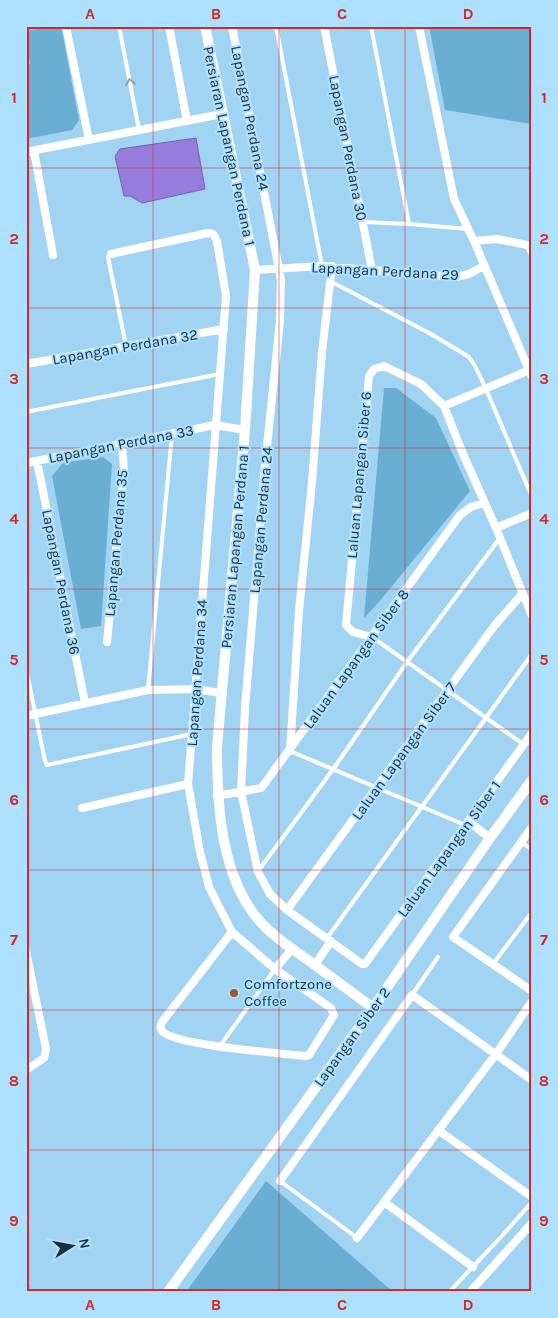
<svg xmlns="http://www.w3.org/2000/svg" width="558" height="1318" font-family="Karla,sans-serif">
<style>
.green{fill:#6aaed3}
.water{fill:#957cdd;stroke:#7065ac}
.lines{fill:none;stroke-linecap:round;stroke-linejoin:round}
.service{stroke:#fff;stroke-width:4}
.minor{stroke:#fff;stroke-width:8}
.tertiary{stroke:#fff;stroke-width:10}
.oneway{stroke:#98a1a6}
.grid{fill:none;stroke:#d62828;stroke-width:1;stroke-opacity:0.55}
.poi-dot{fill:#9c5929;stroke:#aee1ff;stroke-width:2}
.labels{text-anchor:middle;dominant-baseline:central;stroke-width:4;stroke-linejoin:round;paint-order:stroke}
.street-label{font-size:15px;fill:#1a2f3a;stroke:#aee1ff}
.poi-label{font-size:15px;fill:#1a2f3a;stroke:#aee1ff;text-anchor:start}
.neatline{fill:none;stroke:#d62828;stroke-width:2}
.grid-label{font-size:16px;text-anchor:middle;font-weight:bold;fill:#d62828}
</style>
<rect width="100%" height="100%" fill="#a1d4f2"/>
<path class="green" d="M55,26H61L79,120L72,130L26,139V65L30,64L26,31Z
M429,26H532V124L445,110Z
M384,388H396L436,418L470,491L379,602L364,618Z
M103,457L112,464L101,626L81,629L52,476L63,463Z
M266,1181L393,1292H186Z"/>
<path class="water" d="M196,138L205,189L142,203L130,196H124L115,156L120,149Z"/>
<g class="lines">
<path class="service" d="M119,26L139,130
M276,26L322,266
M371,26L409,224L468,229
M363,222L409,224
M527,246L532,258
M111,254L108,257L126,346
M330,281L431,334L469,357L475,366L486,389L532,497
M26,412L220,374
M372,637L523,744
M26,668L45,761L47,765L192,734
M148,690L172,434
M290,751L465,825
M521,842L532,850
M259,870L334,768L407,662L500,538
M327,938L532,654
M493,964L532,912
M412,995L438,957
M220,1046L275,969
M280,1181L356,1237
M449,1292L501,1237L532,1202
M531,1292L532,1291"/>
<path class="minor" d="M66,26L89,140
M169,26L187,121
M232,26L281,280L280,320L265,466L245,708L241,792L258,872L270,894L287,910L362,964H365L532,733
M324,26L372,270
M419,26L454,199L474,241L532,377
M34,151L53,255
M26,152L222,114
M474,241L497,239L532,246
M111,254L208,233L213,234L217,241L226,296L188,784L200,852L209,887L232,932L275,969L331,1008L334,1015L309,1055L305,1056C279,1053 180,1046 163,1032C160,1029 160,1026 162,1022L232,932
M255,270L322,266L456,277L469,274L484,266
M26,364L224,329
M444,406L532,369
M37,461L85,703
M26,463L215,425L245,430
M496,528L532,513
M372,637L353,632L346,625L369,376L374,369L384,366L421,384L444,406L463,454L496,528L532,616
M107,642L124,469L122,444
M26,716L148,690L195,689L221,693
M290,751L299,611L312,482L322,352L332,266
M217,796L261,788L265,783L460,515L471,507L484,503
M82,808L188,784
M468,821L490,838
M532,827L453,937L532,991
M287,910L495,625L522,594
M26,951L46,1049L44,1058L26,1070
M315,965L331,941
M275,969L292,949
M438,1130L532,1197
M280,1181L412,995L532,1080
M384,1202L473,1267
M357,1238L496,1054L532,1001
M470,1292L532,1223"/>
<path class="tertiary" d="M205,26L255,270L245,430L217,747C217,801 220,865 251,910C266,933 293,949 315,965C334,979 354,994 373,1008
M168,1292L373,1008L490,838L532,780"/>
</g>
<defs><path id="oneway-chevron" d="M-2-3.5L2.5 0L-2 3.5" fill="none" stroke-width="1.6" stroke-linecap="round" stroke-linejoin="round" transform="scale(1.25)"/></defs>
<use class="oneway" href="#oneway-chevron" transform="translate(130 82) rotate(-101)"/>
<path class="grid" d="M153,26V1292M279,26V1292M405,26V1292M26,168H532M26,308H532M26,448H532M26,589H532M26,729H532M26,870H532M26,1010H532M26,1150H532"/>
<circle class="poi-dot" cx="234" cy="993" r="5"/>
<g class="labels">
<g class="street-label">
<text transform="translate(250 118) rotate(79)">Lapangan Perdana 24</text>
<text transform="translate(229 146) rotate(78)">Persiaran Lapangan Perdana 1</text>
<text transform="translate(348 148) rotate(79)">Lapangan Perdana 30</text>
<text transform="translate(385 271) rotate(3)">Lapangan Perdana 29</text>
<text transform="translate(125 347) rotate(-10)">Lapangan Perdana 32</text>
<text transform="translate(121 444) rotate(-11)">Lapangan Perdana 33</text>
<text transform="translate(359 475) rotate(-85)">Laluan Lapangan Siber 6</text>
<text transform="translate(261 520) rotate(-85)">Lapangan Perdana 24</text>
<text transform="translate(116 543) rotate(-85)">Lapangan Perdana 35</text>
<text transform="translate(235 547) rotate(-85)">Persiaran Lapangan Perdana 1</text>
<text transform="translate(61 582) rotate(79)">Lapangan Perdana 36</text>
<text transform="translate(356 659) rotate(-54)">Laluan Lapangan Siber 8</text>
<text transform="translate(197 673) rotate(-86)">Lapangan Perdana 34</text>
<text transform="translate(404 751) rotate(-54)">Laluan Lapangan Siber 7</text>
<text transform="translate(449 849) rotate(-54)">Laluan Lapangan Siber 1</text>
<text transform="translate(352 1037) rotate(-54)">Lapangan Siber 2</text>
</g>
<g class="poi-label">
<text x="244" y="984">Comfortzone<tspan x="244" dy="17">Coffee</tspan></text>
</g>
</g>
<rect width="558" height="1318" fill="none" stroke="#aee1ff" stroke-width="55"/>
<g transform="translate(72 1246) rotate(79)" stroke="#aee1ff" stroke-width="4" paint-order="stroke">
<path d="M0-4L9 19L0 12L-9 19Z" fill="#1a2f3a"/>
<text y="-8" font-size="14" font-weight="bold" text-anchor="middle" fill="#1a2f3a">N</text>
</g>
<rect x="28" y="28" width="502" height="1262" class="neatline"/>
<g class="grid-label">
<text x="90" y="19">A</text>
<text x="216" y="19">B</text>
<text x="342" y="19">C</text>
<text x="468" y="19">D</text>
<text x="14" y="103">1</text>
<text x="544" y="103">1</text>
<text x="14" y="244">2</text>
<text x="544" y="244">2</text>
<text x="14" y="384">3</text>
<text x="544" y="384">3</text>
<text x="14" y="524">4</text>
<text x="544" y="524">4</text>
<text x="14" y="665">5</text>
<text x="544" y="665">5</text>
<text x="14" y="805">6</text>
<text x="544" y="805">6</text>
<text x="14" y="945">7</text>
<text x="544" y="945">7</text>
<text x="14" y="1086">8</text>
<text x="544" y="1086">8</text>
<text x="14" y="1226">9</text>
<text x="544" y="1226">9</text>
<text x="90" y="1310">A</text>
<text x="216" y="1310">B</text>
<text x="342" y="1310">C</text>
<text x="468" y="1310">D</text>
</g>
</svg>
